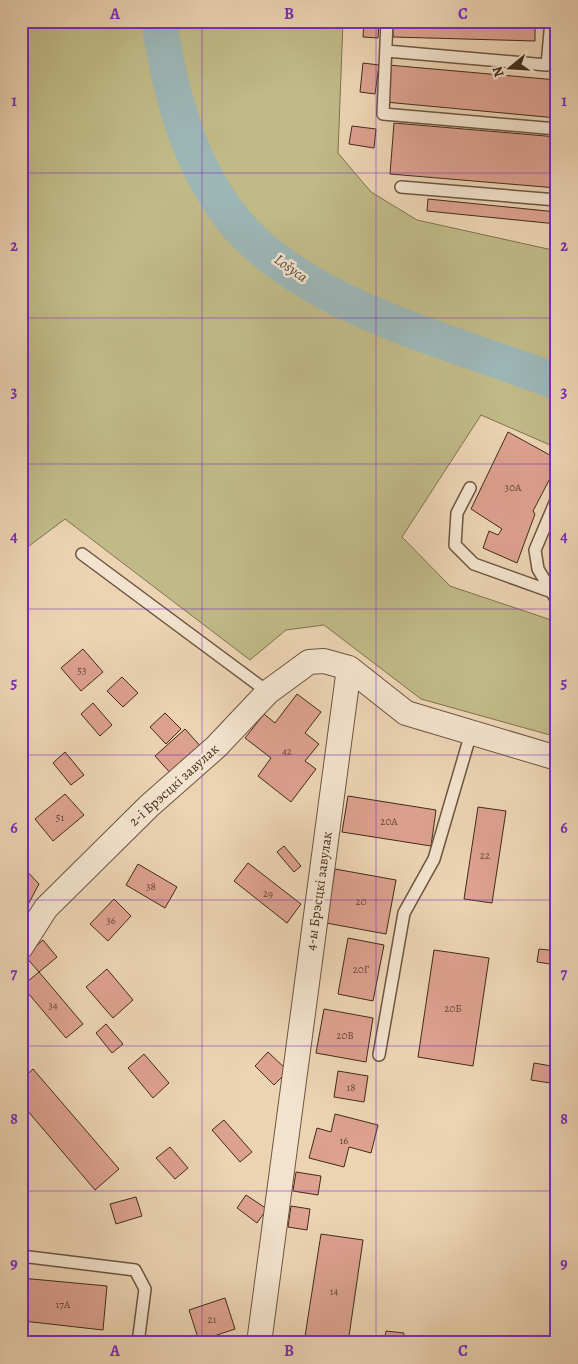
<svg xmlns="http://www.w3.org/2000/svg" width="578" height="1364" font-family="Alegreya,serif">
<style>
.green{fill:#c0ba87;stroke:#807250}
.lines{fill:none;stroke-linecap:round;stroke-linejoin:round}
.river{stroke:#9cb6b6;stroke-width:36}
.building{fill:#dda190;stroke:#412b1a}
.service-casing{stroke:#6c5540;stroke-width:14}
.minor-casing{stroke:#6c5540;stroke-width:26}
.service{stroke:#f3e3ce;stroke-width:11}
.minor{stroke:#f3e3ce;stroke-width:24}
.grid{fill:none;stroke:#7b2cbf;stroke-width:1;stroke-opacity:0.55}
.labels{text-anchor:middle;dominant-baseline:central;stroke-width:5;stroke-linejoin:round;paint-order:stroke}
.number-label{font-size:11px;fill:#684838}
.street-label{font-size:14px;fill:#412b1a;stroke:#f3e3ce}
.water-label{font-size:15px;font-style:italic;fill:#534739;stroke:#f3e3ce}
.neatline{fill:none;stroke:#7b2cbf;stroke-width:2}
.grid-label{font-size:16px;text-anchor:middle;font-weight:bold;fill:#7b2cbf}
</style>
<rect width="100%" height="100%" fill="#ecd4b3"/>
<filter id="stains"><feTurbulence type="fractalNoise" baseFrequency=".004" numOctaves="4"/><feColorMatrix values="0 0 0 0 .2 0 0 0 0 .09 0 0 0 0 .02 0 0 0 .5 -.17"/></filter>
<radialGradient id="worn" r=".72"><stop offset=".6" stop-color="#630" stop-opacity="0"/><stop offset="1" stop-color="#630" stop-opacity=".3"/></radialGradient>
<path class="green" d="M21,21H343L338,153L371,192L417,220L557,251V448L481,415L402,537L450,586L557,622V737L421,699L324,625L286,630L250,660L65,519L21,552Z"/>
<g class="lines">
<path class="river" d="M159,21C170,88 185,153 225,209C292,305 453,341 557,382"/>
</g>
<path class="building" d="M364,21H379L378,38L363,37Z
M393,21H535V41L393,37Z
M363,63L379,65L375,94L360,92Z
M388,65L557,80V118L385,102Z
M394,123L557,137V188L390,174Z
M352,126L376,129L374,148L349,144Z
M428,199L557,212V224L427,211Z
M508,432L557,459V465L533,511L535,514L517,563L483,548L489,531L498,535L502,529L471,509Z
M83,649L103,672L81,691L61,668Z
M122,677L138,693L123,707L107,691Z
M297,694L321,712L305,733L319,744L305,761L316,769L291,802L258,776L271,758L245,738L264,714L275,723Z
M93,703L112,725L100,736L81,714Z
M165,713L181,729L166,744L150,727Z
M185,729L202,748L172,775L155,756Z
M65,752L84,775L71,785L53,763Z
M65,794L84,815L53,841L35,819Z
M348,796L436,810L431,846L342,832Z
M478,807L506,811L492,903L464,899Z
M284,846L301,866L294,872L277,852Z
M248,863L301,904L287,923L234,881Z
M138,864L177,887L165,908L126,885Z
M21,865L39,884L23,914L21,912Z
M335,869L396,880L386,934L326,923Z
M114,899L131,916L108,941L90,924Z
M348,938L384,945L373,1001L338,994Z
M43,940L57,957L39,972L25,956Z
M539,949L557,951V965L537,962Z
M434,950L489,958L473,1066L418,1057Z
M107,969L133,1000L113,1018L86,987Z
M39,972L83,1024L66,1038L22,986Z
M324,1009L373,1018L366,1062L316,1053Z
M106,1024L123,1044L112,1053L96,1033Z
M268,1052L288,1071L274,1085L255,1066Z
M144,1054L169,1083L153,1098L128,1068Z
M534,1063L557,1067V1084L531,1080Z
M33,1069L119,1169L95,1190L21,1103V1080Z
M338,1071L368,1076L364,1102L334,1097Z
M335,1114L378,1125L371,1153L349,1147L344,1167L309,1158L317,1128L331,1132Z
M224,1120L252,1152L240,1162L212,1130Z
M170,1147L188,1168L175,1179L156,1158Z
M296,1172L321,1176L318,1195L293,1191Z
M246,1195L267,1209L257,1223L237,1208Z
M136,1197L142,1216L116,1224L110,1204Z
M291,1206L310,1209L307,1230L288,1227Z
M321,1234L363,1240L348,1343H304Z
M21,1278L107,1286L103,1330L23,1321L21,1337Z
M225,1298L235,1329L199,1341L189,1310Z
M386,1331L404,1333L403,1343H384Z"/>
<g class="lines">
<defs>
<path id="service" d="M387,21L383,114L557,129
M386,51L547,65L551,21
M401,187L557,200
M470,488L457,513L455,545L474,564L552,592
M557,498L535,550L538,569L557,601
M82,554L268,692
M379,1055L404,913L434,859L471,733
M21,1256L135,1270L145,1289L138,1343"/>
<path id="minor" d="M21,947L46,908L149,806L216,747L268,692L309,662L324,661L349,668
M259,1343L349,668L406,713L557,758"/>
</defs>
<use href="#service" class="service-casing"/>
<use href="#minor" class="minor-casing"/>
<use href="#service" class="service"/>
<use href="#minor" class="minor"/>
</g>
<path class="grid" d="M202,21V1343M376,21V1343M21,173H557M21,318H557M21,464H557M21,609H557M21,755H557M21,900H557M21,1046H557M21,1191H557"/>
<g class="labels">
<g class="number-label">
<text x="513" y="487">30А</text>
<text x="82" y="670">53</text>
<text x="287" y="751">42</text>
<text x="60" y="817">51</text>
<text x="389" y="821">20А</text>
<text x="485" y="855">22</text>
<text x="151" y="886">38</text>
<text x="268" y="893">29</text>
<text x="361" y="901">20</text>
<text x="111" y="920">36</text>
<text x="361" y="969">20Г</text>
<text x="53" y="1005">34</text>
<text x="453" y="1008">20Б</text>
<text x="345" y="1035">20В</text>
<text x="351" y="1087">18</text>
<text x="344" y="1140">16</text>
<text x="334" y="1291">14</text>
<text x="63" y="1304">17А</text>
<text x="212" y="1319">21</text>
</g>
<g class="street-label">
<text transform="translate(174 785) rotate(-42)">2-і Брэсцкі завулак</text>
<text transform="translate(319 891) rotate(-82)">4-ы Брэсцкі завулак</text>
</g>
<g class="water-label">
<text transform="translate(291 268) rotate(35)">Lošyca</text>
</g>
</g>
<rect width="578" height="1364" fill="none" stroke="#ecd4b3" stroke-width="55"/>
<g transform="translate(510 68) rotate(252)" stroke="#f3e3ce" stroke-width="4" paint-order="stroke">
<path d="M0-4L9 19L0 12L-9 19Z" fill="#412b1a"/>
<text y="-8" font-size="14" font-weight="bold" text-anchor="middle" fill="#412b1a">N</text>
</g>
<rect x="28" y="28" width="522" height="1308" class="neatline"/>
<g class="grid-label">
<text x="115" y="19">A</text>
<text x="289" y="19">B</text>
<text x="463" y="19">C</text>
<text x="14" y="106">1</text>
<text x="564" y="106">1</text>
<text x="14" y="251">2</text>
<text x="564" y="251">2</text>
<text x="14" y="397">3</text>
<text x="564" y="397">3</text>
<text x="14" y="542">4</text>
<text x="564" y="542">4</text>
<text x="14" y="688">5</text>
<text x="564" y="688">5</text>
<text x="14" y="833">6</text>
<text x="564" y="833">6</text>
<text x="14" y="979">7</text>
<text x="564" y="979">7</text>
<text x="14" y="1124">8</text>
<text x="564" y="1124">8</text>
<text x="14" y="1269">9</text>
<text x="564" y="1269">9</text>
<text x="115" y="1356">A</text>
<text x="289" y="1356">B</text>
<text x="463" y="1356">C</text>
</g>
<rect width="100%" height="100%" filter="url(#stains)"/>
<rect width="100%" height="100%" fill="url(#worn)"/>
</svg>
